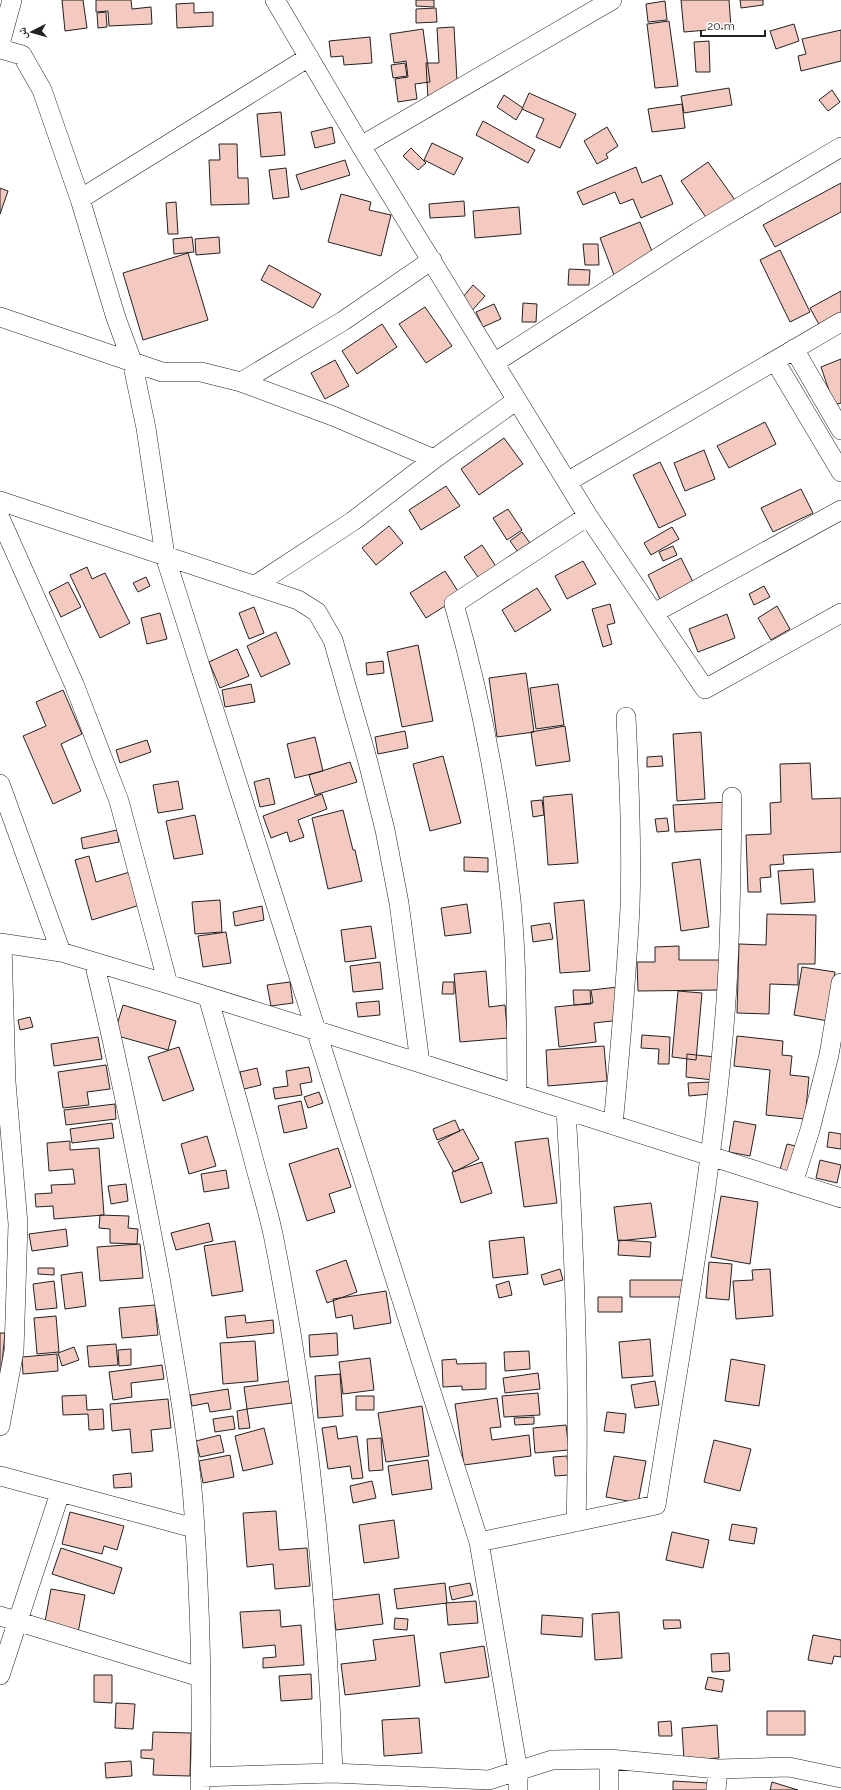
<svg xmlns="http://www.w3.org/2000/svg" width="841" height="1790" font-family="Raleway,'Noto Naskh Arabic',sans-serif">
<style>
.building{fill:#f3c9c0;stroke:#222}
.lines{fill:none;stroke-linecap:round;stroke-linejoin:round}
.street-casing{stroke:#222;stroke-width:20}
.street{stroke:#fff;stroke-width:19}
</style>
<rect width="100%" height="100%" fill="#fff"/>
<path class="building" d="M62,0H83L87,28L65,31Z
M96,0H131L132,9L151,7L152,24L109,26L108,11L96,12Z
M416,0H434V7L416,6Z
M681,0H729L731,28L684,32Z
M740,0H763V5L741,8Z
M665,1L667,20L648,22L646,4Z
M194,3V13L213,12V26L177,28L176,4Z
M436,8L437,22L416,23V9Z
M106,12L107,27L98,28L97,13Z
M669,21L678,86L655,88L647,24Z
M794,24L799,41L776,49L770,31Z
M454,27L458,98L428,100L426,63H439L437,28Z
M423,29L430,82L415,84L417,99L398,102L395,79L408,77L406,61L394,63L390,34Z
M841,30V61L801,71L798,56L806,54L802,39Z
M370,37L372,63L344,65L343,56L331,57L329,41Z
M709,41L710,72H696L694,42Z
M405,63L407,76L393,78L391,65Z
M729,88L732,105L684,113L681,96Z
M832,90L840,102L828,111L819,100Z
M529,93L576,114L560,148L536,137L544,119L522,109Z
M504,95L523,108L516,120L497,107Z
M682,104L685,128L652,132L648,109Z
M281,112L285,155L261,157L257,114Z
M483,121L535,150L528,163L476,135Z
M332,127L335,143L315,148L311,132Z
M607,127L618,146L606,154L608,158L597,164L584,141Z
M432,143L463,158L454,175L424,160Z
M219,144H237L238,178H248L249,204L211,205L209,160H220Z
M411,148L426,163L418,170L403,156Z
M345,160L350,175L301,190L296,175Z
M708,162L735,200L712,226L681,181Z
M636,167L642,183L661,175L673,204L641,218L633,199L620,204L615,192L583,205L577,192Z
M286,168L289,197L273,199L269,170Z
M841,183V212L775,247L763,225Z
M0,188L8,191L0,214Z
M341,194L371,202L369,210L391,215L381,256L328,242Z
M464,201L465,216L430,218L429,204Z
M176,202L178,234H168L166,203Z
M519,207L521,234L475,238L473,211Z
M640,222L658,266L617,283L600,238Z
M192,237L194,252L174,254L173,239Z
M219,237L220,253L196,255L195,239Z
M583,244H598L599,265H585Z
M780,250L810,312L790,322L760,260Z
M188,253L208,320L143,340L123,273Z
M269,265L321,294L313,308L261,280Z
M569,269L590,270L589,285H568Z
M473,285L485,296L469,314L457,304Z
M841,291V320L822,330L810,308Z
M523,303L537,304L536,322H522Z
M494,304L501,319L483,327L476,312Z
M425,307L452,346L426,363L399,324Z
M382,324L397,347L357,374L342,351Z
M841,359V403L834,405L821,367Z
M335,360L349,386L325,399L311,373Z
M765,422L776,444L729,468L717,446Z
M504,438L523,464L479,495L461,469Z
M704,450L715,479L685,491L674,463Z
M660,462L686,515L659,528L633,475Z
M446,486L460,506L421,530L409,510Z
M801,489L813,513L773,532L761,508Z
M508,509L522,530L507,540L493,518Z
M389,526L403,543L376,565L362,548Z
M672,527L679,539L651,555L644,543Z
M522,532L538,554L526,563L510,541Z
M482,545L497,568L480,580L464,557Z
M673,546L677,555L663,561L659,552Z
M681,558L693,582L660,599L648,575Z
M583,561L596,584L567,599L555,576Z
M87,567L92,579L105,573L130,623L100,638L70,575Z
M445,571L461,596L426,618L410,593Z
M146,577L150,586L138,592L133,583Z
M68,582L81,607L61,617L49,592Z
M764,586L770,597L754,605L749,594Z
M537,588L551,610L515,632L502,610Z
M610,604L615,623L607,625L612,644L603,647L592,609Z
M777,606L790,629L771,640L758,618Z
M254,607L264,633L249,639L239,613Z
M160,613L167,639L147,644L141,618Z
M727,614L735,638L698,652L689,629Z
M276,632L290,664L261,677L247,646Z
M418,645L433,721L402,727L387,652Z
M237,649L249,676L220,688L209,662Z
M383,661L384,673L367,675L366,663Z
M526,673L534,732L497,737L489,678Z
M251,684L255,702L225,707L222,690Z
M558,684L564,725L536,729L530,688Z
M63,690L82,734L61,744L81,791L53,804L23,736L46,726L36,702Z
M565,726L570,761L536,766L531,732Z
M405,731L408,748L378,754L375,737Z
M701,732L705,799L677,801L673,734Z
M315,737L323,771L295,778L287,744Z
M147,740L151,752L120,763L116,750Z
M443,756L461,823L430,831L413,764Z
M662,756L663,766L647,767V757Z
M350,762L357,782L315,795L309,775Z
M810,763L812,799L841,798V852L783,855L784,864L770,865L771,877L760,878L761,892H748L746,835L771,834L770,803L781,802L780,764Z
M269,778L275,804L260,807L254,782Z
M178,781L183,809L158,813L153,785Z
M322,794L327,809L298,820L304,837L290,842L287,832L271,838L263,816Z
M572,794L578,863L548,865L543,797Z
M542,800L544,815L533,817L531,801Z
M728,802L730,829L675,832L673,805Z
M343,810L353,850H355L362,881L328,889L312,818Z
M195,815L203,854L174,859L166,821Z
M667,818L669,831L657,832L655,819Z
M117,830L119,842L83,849L81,838Z
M89,856L96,882L130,872L140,905L92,920L75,860Z
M464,857L488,858V872L464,871Z
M700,859L709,927L681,931L672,863Z
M813,869L815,902L781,904L778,871Z
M220,900L222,932L195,934L192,902Z
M584,900L590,971L560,973L554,903Z
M467,904L471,933L445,936L441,908Z
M262,906L264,920L235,926L233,912Z
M767,914L816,915L815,964H798V985L770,984L769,1014L737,1013L739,944L766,945Z
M550,923L553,939L533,942L531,926Z
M371,926L376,958L345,962L341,930Z
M226,932L231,963L203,967L198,936Z
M679,946V960H721V990L638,991L637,962H655V947Z
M380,962L383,989L353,992L350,966Z
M802,967L835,972L828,1021L794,1015Z
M486,971L489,1007L505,1005L508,1038L460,1042L454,974Z
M290,982L293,1003L271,1006L267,985Z
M443,982H454V994H442Z
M618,987L621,1020L594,1023L596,1042L559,1047L555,1007L593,1003L591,990Z
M573,990H590L591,1004L574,1005Z
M678,991L702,993L696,1060L672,1057Z
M379,1001L380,1015L358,1017L356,1003Z
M123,1005L176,1021L168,1050L114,1035Z
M30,1017L33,1027L20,1030L18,1020Z
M642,1035L670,1037L669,1064H658L659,1049L641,1048Z
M737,1036L783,1041L782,1055L792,1056L790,1075L809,1077L805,1119L766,1115L770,1070L734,1066Z
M98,1037L102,1059L54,1066L51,1044Z
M604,1046L607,1081L548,1086L546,1050Z
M179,1047L194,1090L163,1101L148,1057Z
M687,1054L715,1057L713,1080L686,1077Z
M106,1065L110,1089L87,1092L89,1105L63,1108L58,1072Z
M309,1067L312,1082L300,1084L302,1095L275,1099L273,1088L288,1086L286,1071Z
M257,1068L261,1085L244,1089L240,1072Z
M710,1082V1094L689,1096L688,1083Z
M319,1092L323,1103L308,1108L304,1097Z
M301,1101L307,1128L284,1133L278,1106Z
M115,1104L116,1119L66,1125L64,1110Z
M455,1120L460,1131L437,1140L433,1129Z
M734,1121L756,1125L750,1156L729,1152Z
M112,1123L114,1138L72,1143L70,1129Z
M463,1129L479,1159L454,1172L438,1142Z
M829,1132L841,1134V1149L827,1147Z
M207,1136L216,1166L189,1174L181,1144Z
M548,1138L557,1203L524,1207L515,1142Z
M70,1141V1150L99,1148L104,1215L54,1219L53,1206L36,1207L35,1194L52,1193L51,1185L75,1184L73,1169L49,1171L47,1143Z
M787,1144L800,1147L793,1176L779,1173Z
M338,1148L351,1187L329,1194L335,1212L307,1221L289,1164Z
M820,1160L841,1165L837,1183L816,1178Z
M482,1162L492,1193L461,1203L452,1172Z
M226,1170L229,1188L204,1192L201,1174Z
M126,1184L128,1201L111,1204L108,1186Z
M721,1196L758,1202L750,1264L711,1257Z
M651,1203L656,1237L618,1241L614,1207Z
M100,1215L129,1216L128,1228L138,1229L137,1244L110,1243V1229L99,1228Z
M209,1223L213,1241L176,1250L171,1233Z
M66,1229L68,1246L32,1251L29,1234Z
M524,1237L528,1274L493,1278L489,1241Z
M619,1240L651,1242L650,1257L618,1255Z
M235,1241L243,1291L212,1296L204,1246Z
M140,1244L143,1278L100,1281L97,1247Z
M346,1260L357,1292L327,1303L316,1271Z
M709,1262L732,1264L729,1300L706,1298Z
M38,1268H54V1275L38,1274Z
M560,1269L563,1280L544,1285L541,1275Z
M770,1269L773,1316L736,1319L733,1281L753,1280L752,1270Z
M82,1272L86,1306L65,1309L61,1275Z
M630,1280H687V1297H630Z
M54,1281L57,1308L36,1310L33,1284Z
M509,1281L512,1295L499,1298L496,1285Z
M386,1291L391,1323L354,1329L352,1315L336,1318L333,1299Z
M598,1297H622V1312H598Z
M155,1305L158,1335L122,1338L119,1308Z
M245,1315L246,1323L273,1320L274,1333L227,1338L225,1317Z
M56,1316L59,1352L37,1354L34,1318Z
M0,1333H5L1,1373L0,1372Z
M337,1333L338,1355L310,1357L309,1335Z
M650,1339L653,1376L622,1378L619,1342Z
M255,1341L258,1381L223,1384L220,1343Z
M116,1344L118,1365L89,1367L87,1346Z
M74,1347L79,1360L62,1366L58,1353Z
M131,1349V1365L119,1366L118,1350Z
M529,1351L530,1369L505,1371L504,1352Z
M57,1354L58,1371L23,1374L22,1357Z
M370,1358L374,1390L343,1394L339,1362Z
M456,1359L457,1364L486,1363V1389L462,1390V1386L443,1387L442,1360Z
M731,1359L765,1365L759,1406L725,1401Z
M162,1365L164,1379L131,1383L132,1397L113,1400L109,1372Z
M538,1373L540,1389L505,1393L503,1378Z
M340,1374L343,1416L318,1418L315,1376Z
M289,1381L292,1403L247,1409L244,1387Z
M655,1381L659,1405L635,1408L631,1385Z
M228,1389L231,1409L210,1412L208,1403L192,1406L190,1395Z
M538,1393L540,1415L504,1417L502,1396Z
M86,1395L87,1410L103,1409L104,1429L89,1430L88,1414L63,1415L62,1396Z
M356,1396H374V1410H356Z
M497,1398L501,1427L490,1428L492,1440L529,1435L531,1456L464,1465L455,1404Z
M168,1399L171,1428L151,1430L153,1451L132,1453L130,1429L112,1431L110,1404Z
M422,1406L429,1456L386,1462L378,1413Z
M247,1409L250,1428L239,1429L237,1411Z
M607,1412L626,1414L624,1433L604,1431Z
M233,1416L235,1429L215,1432L213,1419Z
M534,1417V1424L515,1425L514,1418Z
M566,1425L569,1450L535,1453L533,1428Z
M336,1426L338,1439L357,1436L363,1478L352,1479L350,1466L328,1469L322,1428Z
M264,1428L273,1464L243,1471L235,1436Z
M220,1435L224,1452L200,1457L196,1441Z
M381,1438L383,1470L369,1471L367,1439Z
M714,1440L751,1449L740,1491L704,1482Z
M230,1455L234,1477L203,1483L199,1461Z
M567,1456L569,1475L555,1476L553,1457Z
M614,1456L646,1461L638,1503L606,1497Z
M428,1460L432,1489L392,1495L388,1466Z
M131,1473L132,1487L114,1488L113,1475Z
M372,1481L376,1498L353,1503L350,1486Z
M276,1511L279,1550L307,1548L310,1586L275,1589L273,1564L247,1567L243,1513Z
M70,1512L124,1526L117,1550L104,1546L102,1554L62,1544Z
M394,1520L399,1558L364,1563L359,1525Z
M732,1524L757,1528L754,1544L729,1540Z
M672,1532L709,1540L703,1568L666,1560Z
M61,1548L122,1568L114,1594L52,1574Z
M445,1583L447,1603L397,1609L394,1589Z
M470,1583L473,1595L452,1600L449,1587Z
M51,1589L85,1595L78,1633L44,1627Z
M379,1594L383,1624L336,1630L332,1600Z
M476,1601L478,1623L448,1625L446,1603Z
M280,1610L281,1627L301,1625L304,1665L263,1668V1658L276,1657L275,1645L243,1648L240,1612Z
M619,1612L622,1658L595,1660L592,1614Z
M542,1615L583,1618L582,1637L541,1634Z
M395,1618L408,1619L407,1630L394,1629Z
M663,1620H680L681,1628L664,1629Z
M414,1635L420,1686L345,1695L341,1664L376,1660L373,1640Z
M813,1635L841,1640V1657L834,1656L832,1664L808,1660Z
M484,1646L489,1677L445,1683L440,1653Z
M729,1653L730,1671L712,1672L711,1654Z
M311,1674L312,1699L281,1701L279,1676Z
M94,1675H112V1703L94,1702Z
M708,1677L724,1680L722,1692L705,1689Z
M116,1703L135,1704L133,1729L115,1728Z
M767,1711H805V1735H767Z
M419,1718L422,1753L384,1756L382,1720Z
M671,1721L672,1736H659L658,1722Z
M717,1725L719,1758L684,1760L682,1728Z
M153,1732L191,1733L190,1776L153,1775L154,1759L141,1758V1750H152Z
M131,1761L132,1776L106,1778L105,1763Z
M673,1781L708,1783V1790H673Z
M772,1782L798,1790H770Z"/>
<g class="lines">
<defs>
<path id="street" d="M275,0L361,146L588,516L705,689L841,613
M0,44L12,0
M0,49L22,55L42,90L80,199L116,318L132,361L146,428L165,556L479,1542L518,1771V1790
M361,146L612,0
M80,199L309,57
M0,317L162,372H201L241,382L333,416L434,459
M794,349L841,430
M775,361L841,472
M494,363L698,232L841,147
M241,382L343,321L432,260
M567,482L841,322
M0,501L298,600L317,612L333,640L368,762L385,830L399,903L420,1063
M0,518L74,684L119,801L168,984
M254,586L353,521L434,459L517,400
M654,613L841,510
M0,784L61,952
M0,943L61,952L168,984L420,1063L841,1198
M94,962C120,1068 141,1176 161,1283C173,1355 187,1427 193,1500C200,1596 203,1694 200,1790
M208,997C224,1053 240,1108 255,1165C261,1188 268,1211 273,1234C309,1413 327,1591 333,1773
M517,1094C516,1024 518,953 509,883C498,789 480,695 454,604L588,516
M566,1110C574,1247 580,1384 576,1522
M613,1125C620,1053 626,980 630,908C632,844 629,780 626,717
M793,1183L810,1130L829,1055L841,983
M0,1426L14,1351L18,1224L6,1082L2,944
M0,1476L194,1528
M479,1542L656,1505C682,1338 714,1170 726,1001C731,933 731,865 732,797
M0,1616L200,1677
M0,1675L60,1493
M200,1777L333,1773L489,1780L552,1760L609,1759L718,1769L789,1767L841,1778
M609,1790V1759
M716,1790L718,1769"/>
</defs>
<use href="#street" class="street-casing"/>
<use href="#street" class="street"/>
</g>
<g transform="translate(32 32) rotate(264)" stroke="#ffffff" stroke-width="3" paint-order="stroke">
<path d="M0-3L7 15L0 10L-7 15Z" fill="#222222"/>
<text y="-6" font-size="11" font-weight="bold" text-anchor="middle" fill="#222222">ش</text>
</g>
<path d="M701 30v6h64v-6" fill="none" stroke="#222222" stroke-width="2"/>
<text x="707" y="30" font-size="12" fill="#222222" stroke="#ffffff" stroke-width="3" paint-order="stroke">20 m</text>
</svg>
